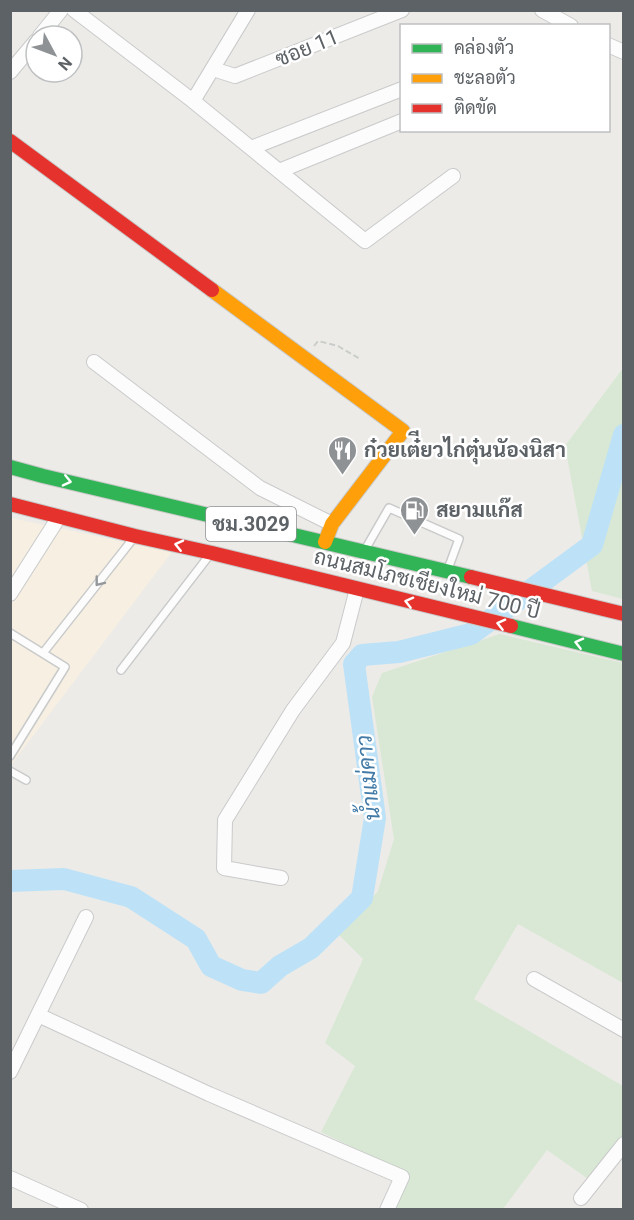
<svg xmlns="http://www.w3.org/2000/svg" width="634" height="1220" font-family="Roboto,Sarabun,sans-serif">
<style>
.commercial{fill:#f6efe2}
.green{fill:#d8e8d4}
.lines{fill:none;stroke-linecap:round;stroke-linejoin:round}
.river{stroke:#bde2f7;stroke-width:22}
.lane-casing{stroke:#c9caca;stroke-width:10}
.street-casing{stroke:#c9caca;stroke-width:16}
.fast-casing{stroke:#c7c8c7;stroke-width:16}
.slow-casing{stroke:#c7c8c7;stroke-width:16}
.jam-casing{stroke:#c7c8c7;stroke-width:16}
.path{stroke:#c9cecb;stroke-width:2;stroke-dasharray:6 3;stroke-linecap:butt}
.lane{stroke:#fcfcfc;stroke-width:7}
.street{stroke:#fcfcfc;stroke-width:14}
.fast{stroke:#30b455;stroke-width:14}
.slow{stroke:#ff9f0a;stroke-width:14}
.jam{stroke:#e5322d;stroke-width:14}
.oneway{stroke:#fff}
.oneway2{stroke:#95989a}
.labels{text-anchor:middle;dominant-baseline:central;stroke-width:5;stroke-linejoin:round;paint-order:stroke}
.shield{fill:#fff;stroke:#8e9194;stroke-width:1.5}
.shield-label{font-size:20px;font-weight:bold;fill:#5d6266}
.street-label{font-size:21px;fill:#5d6266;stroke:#fff}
.poi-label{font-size:21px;font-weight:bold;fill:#5d6266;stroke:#fff;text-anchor:start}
.water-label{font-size:22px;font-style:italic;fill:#417aa7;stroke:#fff}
</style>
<rect width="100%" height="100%" fill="#edebe8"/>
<path class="commercial" d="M11,518L172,552L11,765Z"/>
<path class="green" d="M623,368V599L592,591L565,446Z
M500,634L623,663V983L518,924L474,999L623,1086V1137L591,1181L547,1150L503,1209L394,1210L410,1175L321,1132L355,1066L325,1043L363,959L339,935L378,891L394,839L372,697L382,673Z"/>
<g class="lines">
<path class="river" d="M10,881L64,879L131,897L196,939L211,966L242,980L261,983L280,966L311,948L362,898L375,818L354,664L362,655L399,652L471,634L592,545L624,435"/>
<defs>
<path id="lane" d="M366,548L389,508L459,539L448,569
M10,633L65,667L10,756
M43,653L132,540
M121,670L208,557
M10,771L26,780"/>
<path id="street" d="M74,10L193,101L365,241L453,176
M542,10L571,26
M40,36L61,10
M608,45L624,52
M213,69L235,76L402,10
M10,72L36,41
M193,101L248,10
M251,148L402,89
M279,171L402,121
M94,362L260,488L332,524
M10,594L59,517
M281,878L224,868L225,820L293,710L343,643L357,589
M534,979L624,1030
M38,1015L209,1094L402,1177L387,1210
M10,1072L86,917
M10,1178L81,1210
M581,1198L624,1144"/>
<path id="fast" d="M10,467L43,476L471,577
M511,626L624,654"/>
<path id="slow" d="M212,290L403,431L332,524L325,542"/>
<path id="jam" d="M10,141L212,290
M10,504L135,536L212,553L511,626
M471,577L624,614"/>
</defs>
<use href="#lane" class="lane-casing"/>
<use href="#street" class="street-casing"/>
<use href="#fast" class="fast-casing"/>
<use href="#slow" class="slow-casing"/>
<use href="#jam" class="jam-casing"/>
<path class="path" d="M314,346L318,341L338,346L360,359"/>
<use href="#lane" class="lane"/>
<use href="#street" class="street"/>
<use href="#fast" class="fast"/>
<use href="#slow" class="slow"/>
<use href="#jam" class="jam"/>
</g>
<defs><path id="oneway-chevron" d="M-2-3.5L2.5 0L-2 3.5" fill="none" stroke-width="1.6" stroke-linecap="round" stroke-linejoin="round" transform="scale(1.5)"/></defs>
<g class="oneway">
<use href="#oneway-chevron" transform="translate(67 481) rotate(13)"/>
<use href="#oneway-chevron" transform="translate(179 545) rotate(-167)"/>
<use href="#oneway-chevron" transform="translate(409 602) rotate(-166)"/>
<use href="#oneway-chevron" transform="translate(501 624) rotate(-166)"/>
<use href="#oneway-chevron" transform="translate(579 643) rotate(-166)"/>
</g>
<use class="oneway2" href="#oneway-chevron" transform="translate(99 582) rotate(128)"/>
<defs>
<symbol id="restaurant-pin" viewBox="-11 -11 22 30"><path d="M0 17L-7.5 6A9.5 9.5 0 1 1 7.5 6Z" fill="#8f9294" stroke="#fff"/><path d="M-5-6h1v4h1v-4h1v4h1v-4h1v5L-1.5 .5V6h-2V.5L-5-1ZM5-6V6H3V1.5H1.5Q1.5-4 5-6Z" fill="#fff"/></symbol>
<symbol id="fuel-pin" viewBox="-11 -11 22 30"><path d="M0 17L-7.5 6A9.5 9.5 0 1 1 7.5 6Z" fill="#8f9294" stroke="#fff"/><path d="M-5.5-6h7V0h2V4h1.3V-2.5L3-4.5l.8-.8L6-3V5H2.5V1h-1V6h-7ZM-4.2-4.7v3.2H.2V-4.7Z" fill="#fff"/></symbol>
</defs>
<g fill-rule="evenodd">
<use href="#restaurant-pin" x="326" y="434" width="33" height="45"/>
<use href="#fuel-pin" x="398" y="494" width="33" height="45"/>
</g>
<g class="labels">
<rect class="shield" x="206" y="507" width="90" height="34" rx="4.5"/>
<g class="shield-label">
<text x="251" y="524">ชม.3029</text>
</g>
<g class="street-label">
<text transform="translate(307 48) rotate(-22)">ซอย 11</text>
<text transform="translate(427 584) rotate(14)">ถนนสมโภชเชียงใหม่ 700 ปี</text>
</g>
<g class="poi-label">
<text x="364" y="450">ก๋วยเต๋ียวไก่ตุ๋นนัองนิสา</text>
<text x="436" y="510">สยามแก๊ส</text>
</g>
<g class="water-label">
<text transform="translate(368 778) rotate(-96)">น้ำแม่คาว</text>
</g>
</g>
<rect width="634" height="1220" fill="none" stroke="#5d6266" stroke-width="24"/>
<rect x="400" y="24" width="210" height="108" fill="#ffffff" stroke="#bec0c2" stroke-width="1.5"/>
<rect x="412" y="44" width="30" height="9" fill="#30b455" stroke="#bec0c2" stroke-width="1.5"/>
<text x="454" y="54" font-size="18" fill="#5d6266">คล่องตัว</text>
<rect x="412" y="74" width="30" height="9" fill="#ff9f0a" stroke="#bec0c2" stroke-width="1.5"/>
<text x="454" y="84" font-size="18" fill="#5d6266">ชะลอตัว</text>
<rect x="412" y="104" width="30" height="9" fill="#e5322d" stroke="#bec0c2" stroke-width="1.5"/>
<text x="454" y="114" font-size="18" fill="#5d6266">ติดขัด</text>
<g transform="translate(54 54) rotate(131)"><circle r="28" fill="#ffffff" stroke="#bec0c2" stroke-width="1.5"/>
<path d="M0-4.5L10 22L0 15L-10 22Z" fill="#8f9294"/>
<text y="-9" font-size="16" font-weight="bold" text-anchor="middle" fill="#5d6266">N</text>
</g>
</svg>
